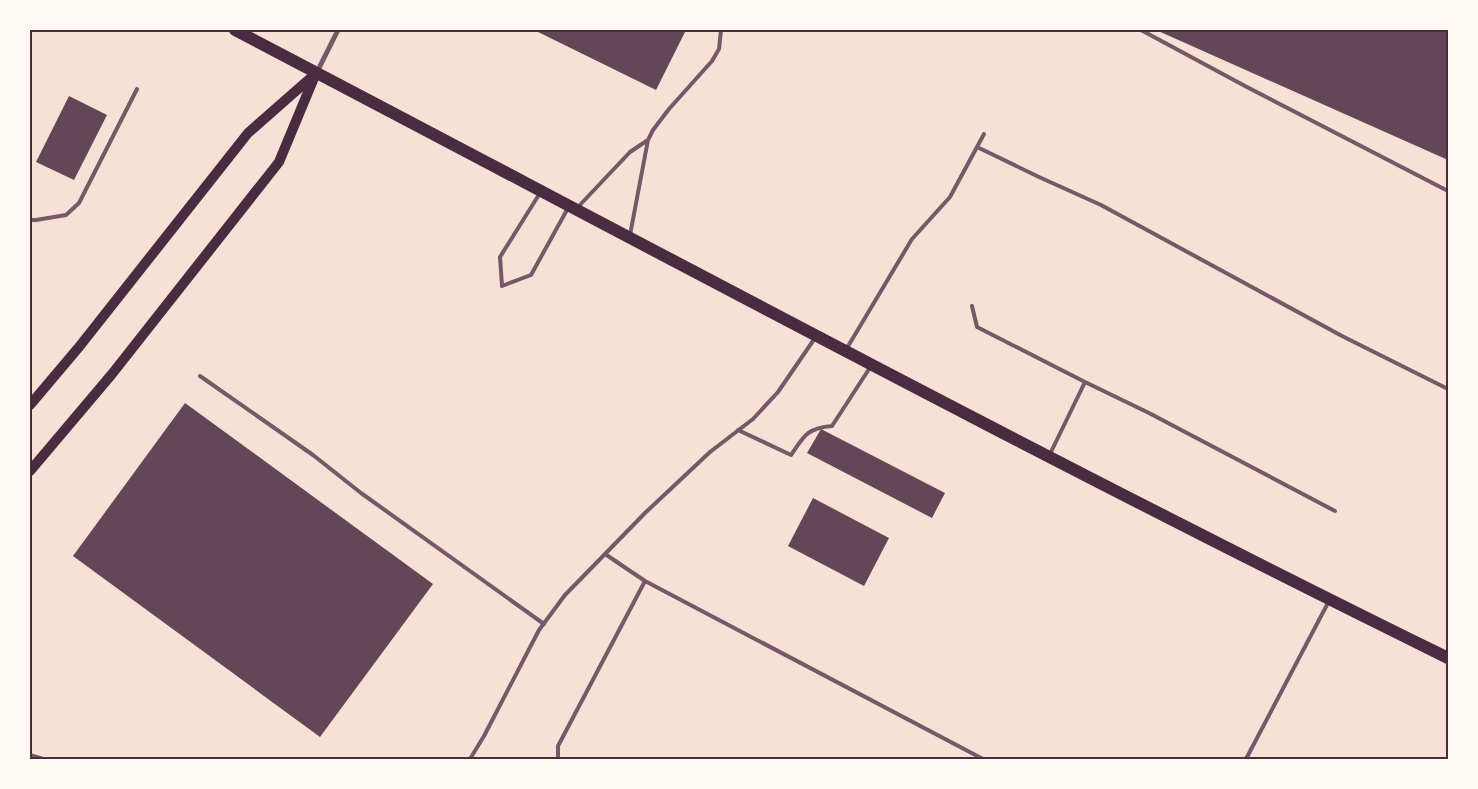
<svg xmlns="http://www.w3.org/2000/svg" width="1478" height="789" font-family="'PT Sans',sans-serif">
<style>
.building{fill:#644757}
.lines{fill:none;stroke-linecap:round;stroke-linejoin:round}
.service{stroke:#755966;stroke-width:4}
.minor{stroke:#755966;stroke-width:5}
.secondary{stroke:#4a2c40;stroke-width:10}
.primary{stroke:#4a2c40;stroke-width:12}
.neatline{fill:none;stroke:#4a2c40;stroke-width:2}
</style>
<rect width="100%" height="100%" fill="#f7e1d7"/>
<path class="building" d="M534,30H686L656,90Z
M1156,30H1448V160Z
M69,96L107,115L74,180L36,162Z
M185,403L433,584L320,737L73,556Z
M821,429L945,493L932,518L807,453Z
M813,498L889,538L864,586L788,546Z"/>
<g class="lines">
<path class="service" d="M1141,30L1245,86L1448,191
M977,147L1039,177L1101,205L1342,336L1448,389
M540,193L500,257L502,286L531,275L568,208
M578,207L630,152L648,140
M30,220H36L66,215L79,203L137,89
M630,235L648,140L653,130L669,109L712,61L719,49L721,30
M972,306L977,327L1085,382L1149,413L1335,511
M847,348L912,239L950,197L984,134
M200,376L313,455L361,493L544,624
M738,430L791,455C804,436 807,428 832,426L871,366
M1050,454L1085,382
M605,554L645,581L983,759
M30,755L43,759
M470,759L484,736L539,630L565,595L645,513L710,452L753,419L778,392L815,338
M558,759V746L645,581
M1246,759L1329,601"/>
<path class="minor" d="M317,72L338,30"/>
<path class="secondary" d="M30,405L79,347L248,133L314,75
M30,471L112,374L279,162L316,73"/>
<path class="primary" d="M235,30C638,241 1039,457 1448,658"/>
</g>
<rect width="1478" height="789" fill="none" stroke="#fffaf5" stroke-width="62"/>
<rect x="31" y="31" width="1416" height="727" class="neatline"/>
</svg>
